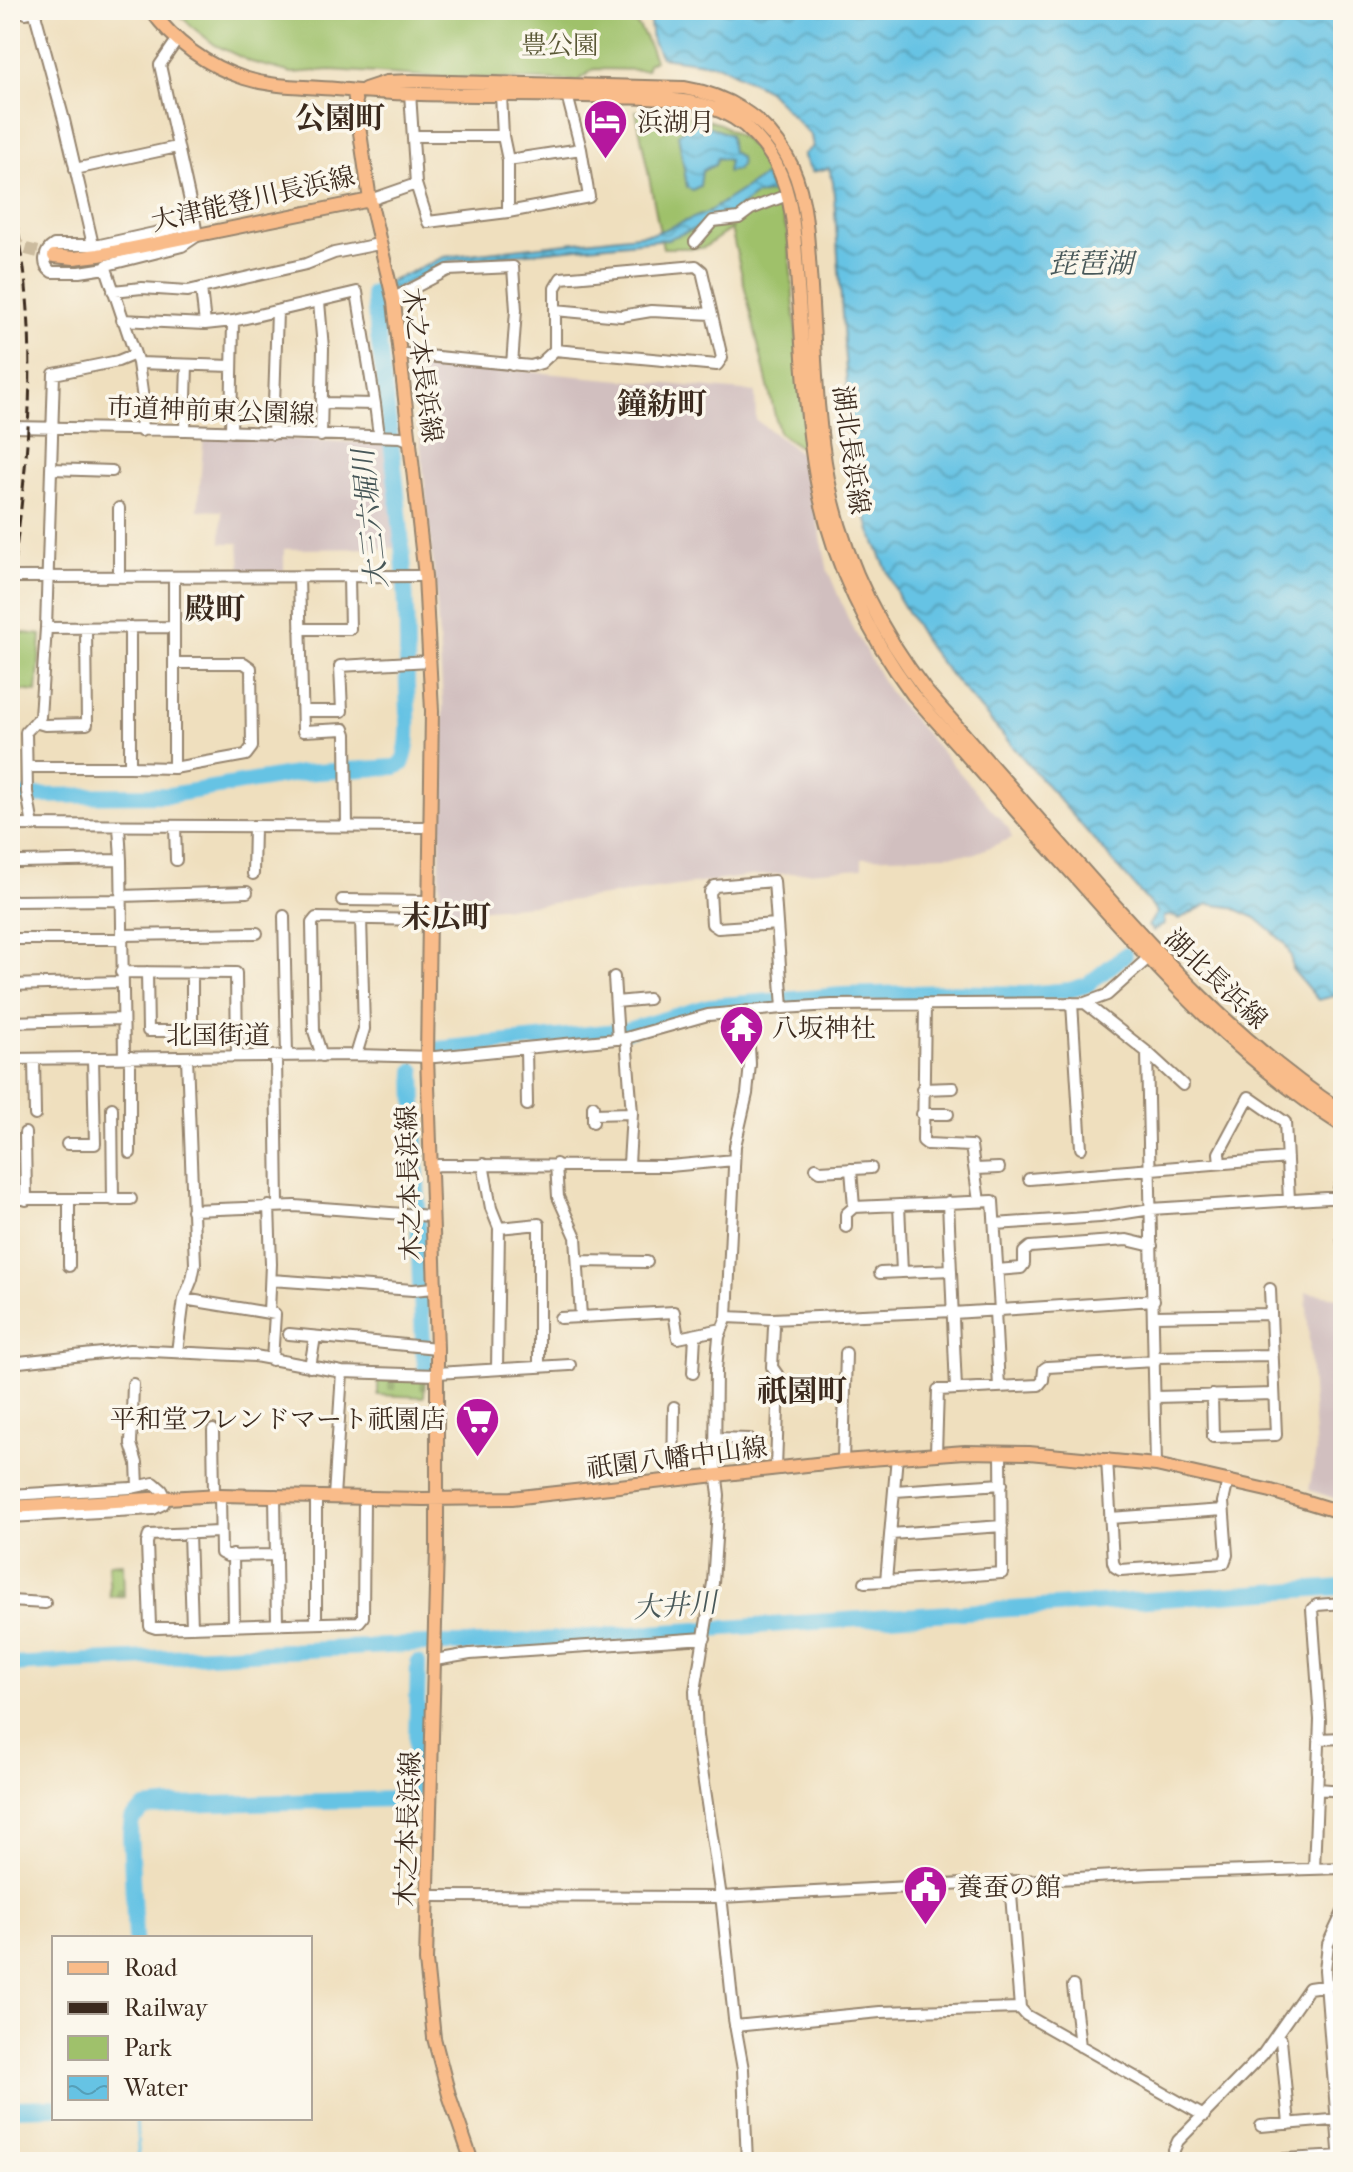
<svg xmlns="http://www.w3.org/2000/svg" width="1353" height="2172" font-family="'IM FELL French Canon','Noto Serif JP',serif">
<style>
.industrial{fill:#d1bfbf}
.cemetery{fill:url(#cemetery-stones);stroke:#6d7644;stroke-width:2}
.green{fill:#9fc16b;stroke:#6d7644;stroke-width:2}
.water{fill:url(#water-waves);stroke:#507681;stroke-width:2}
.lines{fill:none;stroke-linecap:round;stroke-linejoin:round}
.stream{stroke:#66c3e4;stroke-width:3}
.river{stroke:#66c3e4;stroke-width:16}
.major-tunnel{stroke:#cbbb9e;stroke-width:12;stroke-dasharray:12 6;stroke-linecap:butt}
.minor-casing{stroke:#95846e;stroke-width:14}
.major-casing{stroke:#95846e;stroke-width:16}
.minor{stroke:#fff;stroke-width:10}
.major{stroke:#f9bc8a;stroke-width:12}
.rail{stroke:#3b2a1e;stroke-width:3;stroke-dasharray:12 6;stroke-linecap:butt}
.labels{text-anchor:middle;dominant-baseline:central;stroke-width:7;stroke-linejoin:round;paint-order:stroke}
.park-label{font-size:26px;fill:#595735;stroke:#fbf7ec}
.poi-label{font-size:26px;fill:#3b2a1e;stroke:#fbf7ec;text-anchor:start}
.street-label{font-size:26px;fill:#3b2a1e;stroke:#fbf7ec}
.water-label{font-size:28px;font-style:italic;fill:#485859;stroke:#fbf7ec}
.quarter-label{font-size:30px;font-weight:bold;fill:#3b2a1e;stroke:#fbf7ec}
</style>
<defs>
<pattern id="cemetery-stones" width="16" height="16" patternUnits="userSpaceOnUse" patternTransform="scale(2)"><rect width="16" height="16" fill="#9fc16b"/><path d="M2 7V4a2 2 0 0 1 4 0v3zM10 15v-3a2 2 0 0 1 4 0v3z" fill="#839d57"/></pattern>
<pattern id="water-waves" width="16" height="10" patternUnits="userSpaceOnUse" patternTransform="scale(2)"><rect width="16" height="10" fill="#66c3e4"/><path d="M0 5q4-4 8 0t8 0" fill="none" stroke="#559fb8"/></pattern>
</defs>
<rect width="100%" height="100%" fill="#fbf7ec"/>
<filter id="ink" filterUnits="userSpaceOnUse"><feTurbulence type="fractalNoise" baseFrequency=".0125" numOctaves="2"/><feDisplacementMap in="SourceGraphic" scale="16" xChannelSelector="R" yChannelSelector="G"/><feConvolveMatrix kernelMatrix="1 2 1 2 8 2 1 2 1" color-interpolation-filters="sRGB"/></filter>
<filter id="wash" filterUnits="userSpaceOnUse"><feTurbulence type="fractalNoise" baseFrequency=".006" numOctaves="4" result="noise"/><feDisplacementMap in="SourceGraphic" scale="32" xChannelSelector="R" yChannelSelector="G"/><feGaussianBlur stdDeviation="1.8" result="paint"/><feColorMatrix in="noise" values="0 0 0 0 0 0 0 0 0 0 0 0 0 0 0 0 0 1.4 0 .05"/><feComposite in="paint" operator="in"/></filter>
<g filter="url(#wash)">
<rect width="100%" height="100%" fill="#efdfbe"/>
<path class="industrial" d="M412,361L755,392L756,420L804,456L828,571L850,623L889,692L1009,829L1012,838L973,854L862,858V868L751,876L546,904L439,913L443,702L436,593Z
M204,435L384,444L395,548L284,549V572H241L239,543H221L222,511L198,510Z
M1306,1292L1343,1298V1501L1309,1490L1316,1453Z"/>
<path class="cemetery" d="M425,1378L424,1397L378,1395V1379Z
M123,1563L124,1596L110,1597L108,1564Z"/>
<path class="green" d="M175,10H593L598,16C636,9 642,29 655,60L648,64L646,70L594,69L578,81L436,77L331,70L292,73L251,62L215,45L191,26Z
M636,111L696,117L720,124L745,140L762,159L776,193L788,235L806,451L779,433L731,229L703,248H663Z
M14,632L41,635L37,692L10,689V661Z"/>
<path class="water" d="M603,10H1343V994L1318,1000L1292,969L1291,956L1285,943L1256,918L1231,907L1208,904L1179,919L1170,915L1164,917V925L1153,931L1148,926L1157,912L948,672L929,648L899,598L870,531L861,497L847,388L833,182L829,168L812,172L803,155L813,146L811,136L768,90L719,65L661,57L652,40L649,15L641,20L617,10L607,13Z
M701,123L730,135L732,152L740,157L741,164L737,170L727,172L729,160L717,158L715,165L702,171L700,186L692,190L687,187L678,134L689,124Z
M764,176L773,192L754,196L726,217L668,239L449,261L381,296L378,301L370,304L367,292L444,257L655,233L706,213Z"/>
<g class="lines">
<path class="stream" d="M136,2118L139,2162"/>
<path class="river" d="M10,796L170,795L301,773L395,767L402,764C413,738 406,702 407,674C409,547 387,419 373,293L382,289
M438,1049L627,1030L710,1006L842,995L946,992L1025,994L1070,990L1087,985L1125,955
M414,1071L418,1211
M418,1221L420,1286
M421,1295L423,1343
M423,1350L426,1371
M10,1665L426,1644H483L1343,1587
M135,1938L130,1833L132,1819L144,1808L174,1805L398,1799L409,1795L415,1786L418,1663
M10,2108L54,2107"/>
</g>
</g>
<g filter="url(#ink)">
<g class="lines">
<path class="major-tunnel" d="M10,241L26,249L54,256"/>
<defs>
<path id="minor" d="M20,10L26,13L34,11
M34,10L64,120L93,245
M177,40L160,65L195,224
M410,93L416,184
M501,94L503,136L508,160V212
M414,136H503
M508,160L581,149
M75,169L177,147
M370,200L416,184L428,222L508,212L589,197L581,149L567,95
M695,242L713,221L739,218L751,209L787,195
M106,268L107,265L182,246L197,236L195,224L100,245H54C44,251 41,265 52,272H80L106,268L138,363L143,399L141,431
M201,288L205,324L233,321L231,432
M113,291L142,288L188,291L306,264L334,253L379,244
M319,302L323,348L321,436
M394,302L398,296L448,270L513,267L516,310L512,365
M555,310L621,316L651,311L712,314
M122,320L205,324
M233,321L357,292L375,404L322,403
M401,357L406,354L531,366L541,363L555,350V288L561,278L696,266L702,271L722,358L717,365L555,350
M138,363L232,366
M375,404L378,428
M10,427L185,430L401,437L411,441
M185,430L187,365
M273,434L277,311
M51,469L112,471
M10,577L425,576
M119,577V508
M299,577L303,731L344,729L346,734L347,827
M130,627V767L174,768L246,755L252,747L251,668L244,663H175
M46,628L174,627
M300,629H350L349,577
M303,711H342L340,666L430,661
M35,722L45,725L87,724L86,628
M27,767H130
M174,768V577
M10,825L429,827
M33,826L27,792L26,732L40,717L46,628L54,374L118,361L135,354
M175,826L176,860
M121,860L124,1057
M18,862L121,860L119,826
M253,874L254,827
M121,896L247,892
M342,900L428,901
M10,901L121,900
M284,916L287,1056
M777,924L718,928L712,924L710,892L715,886L774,881L783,1008
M121,935L257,933
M10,939H121
M121,972L236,973L237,1056
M147,972L148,1031H237
M614,977L618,1039
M10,985L121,982
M616,1002L648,999
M1072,1003L1081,1148
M1085,1003L1147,1052L1183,1085
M925,1004L923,1141L927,1144L971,1146L979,1201
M747,1011L750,1064L747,1094L735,1146L727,1317L719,1337L716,1369L715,1462L719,1495L713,1583L695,1691L697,1736L722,1904L734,2019L743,2069L747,2162
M10,1022L122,1019
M192,1031V972
M626,1038L632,1113L629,1164
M526,1048L527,1105
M1147,1052L1156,1465
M356,1055L364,1029L361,918
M276,1056L278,1206
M322,1056L314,1031L312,923L316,918L428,920
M130,1057V1153
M10,1059L356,1055L435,1057L626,1038L708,1015L783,1008L832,1005L1085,1003L1107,995L1154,953
M34,1059L35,1115
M922,1089L953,1088
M593,1106V1122
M112,1108L113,1200
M593,1114L632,1113
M922,1114H948
M25,1133L26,1200
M67,1144H95L93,1058
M1220,1163L1219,1153L1249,1097L1285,1122L1289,1200
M483,1164L491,1208L499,1228
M556,1164L558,1197L576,1237L581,1317L674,1312L678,1338L722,1329
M430,1167L439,1165L670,1166L734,1160
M816,1168L820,1171L871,1168
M851,1169L854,1207L993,1201L1000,1311
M975,1169L999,1168
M1029,1179L1287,1158
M1343,1181L1339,1188L1343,1245
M10,1199H131
M948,1202L956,1389
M899,1205L902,1272L951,1270
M192,1210L295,1206L431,1216
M995,1224L1100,1217L1151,1209L1343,1197
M846,1227V1214L854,1207
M578,1261L647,1262
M69,1266V1200
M997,1270L1021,1268L1024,1264V1252L1030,1247L1127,1240L1152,1246
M880,1273L902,1272
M271,1280L413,1290L434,1288
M184,1299L275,1314L272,1360
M995,1311L999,1387
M269,1312L271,1264L269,1206
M953,1313L1154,1300
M1154,1316L1271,1314
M727,1317L772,1319L953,1311
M560,1318L581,1317
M774,1327L772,1367L779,1377L776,1469
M289,1334L437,1348
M177,1352L184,1299L192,1279L195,1264L187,1057
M1155,1357L1272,1355
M10,1363L130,1350L255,1356L342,1372L437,1375
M310,1367L315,1337
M497,1369L499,1228L539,1224V1367
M437,1373L570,1365
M693,1373L695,1335
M133,1384L131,1444L137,1463L138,1486
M1212,1395L1213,1437L1276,1435L1270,1289
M1155,1397L1274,1394
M213,1430L214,1495
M716,1438L749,1439
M936,1453L938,1390L1039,1385L1043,1380L1044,1369L1047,1367L1155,1361
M897,1456L886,1581L1002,1573L1001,1452
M1107,1459L1113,1562L1115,1567L1120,1570L1224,1563L1227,1555L1223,1502L1228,1480
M843,1461L846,1353
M673,1481L674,1407
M895,1491L1002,1484
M10,1495L131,1488L154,1483L162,1490L166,1498L163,1504L153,1509L10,1517
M220,1495L221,1553L227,1556L275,1555
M275,1495L277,1624
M316,1497V1623
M334,1497L342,1372
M1110,1518L1223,1510
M219,1532L149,1535L147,1543L150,1626L156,1628L359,1622L363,1617L364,1498
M189,1533L192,1627
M891,1534L1002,1526
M233,1555L234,1626
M865,1582L886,1581
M10,1601L45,1603
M435,1660L470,1654L705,1638
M1319,1739L1343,1738
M1318,1789L1343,1791
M1314,1869L1320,1720L1312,1609L1317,1605L1343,1603
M428,1896L721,1897L1151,1874L1343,1868
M1073,1986L1080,2046
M1020,2008L1026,2015L1204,2116
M735,2026L880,2012L1020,2008L1010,1882
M1278,2036L1281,2040L1289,2124
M1261,2126L1343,2119
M1099,2162H1144
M1173,2162L1174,2150L1178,2141L1263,2054L1309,1988L1343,1983
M1224,2162L1343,2156
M1340,2162L1325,1970L1328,1944L1343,1912"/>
<path id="major" d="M151,10C174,42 207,66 244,78C276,88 304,86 336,89C428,98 522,93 615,97C660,99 707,96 745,126C756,136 769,151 776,164C795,201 795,246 798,286C803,349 805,414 816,477C830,557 865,630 913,695C969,758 1024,820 1080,882C1160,973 1240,1060 1343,1126
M365,89L386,82L412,81L684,88C727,95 764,117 786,155C807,190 807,235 810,273C815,341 815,412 828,479C843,558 877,627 926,691C977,749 1028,807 1078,864C1160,957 1238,1043 1343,1112
M354,92L370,200L394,302L425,576L432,711L427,1056L437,1348V1549L426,1961L434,2038L449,2095L472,2162
M54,256L74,258L99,255L370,200
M10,1507L220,1495L423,1499L512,1498L843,1461L965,1452L1029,1453L1156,1465L1271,1491L1343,1513"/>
</defs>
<use href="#minor" class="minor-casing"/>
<use href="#major" class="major-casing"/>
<use href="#minor" class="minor"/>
<use href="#major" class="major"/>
<path class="rail" d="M10,193C43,327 29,458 10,593"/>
</g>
</g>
<defs>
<symbol id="hotel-pin" viewBox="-11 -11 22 30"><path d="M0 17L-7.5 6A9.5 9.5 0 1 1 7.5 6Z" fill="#b5179e" stroke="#fbf7ec"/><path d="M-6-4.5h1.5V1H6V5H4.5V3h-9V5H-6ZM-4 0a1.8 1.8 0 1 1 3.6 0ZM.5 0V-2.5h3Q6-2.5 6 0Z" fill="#fff"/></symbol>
<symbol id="temple-pin" viewBox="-11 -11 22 30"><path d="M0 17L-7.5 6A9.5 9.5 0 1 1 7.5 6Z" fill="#b5179e" stroke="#fbf7ec"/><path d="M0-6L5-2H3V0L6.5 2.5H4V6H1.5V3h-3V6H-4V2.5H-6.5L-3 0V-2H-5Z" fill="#fff"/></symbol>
<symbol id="supermarket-pin" viewBox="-11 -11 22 30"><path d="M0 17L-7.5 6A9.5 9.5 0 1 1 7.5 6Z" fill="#b5179e" stroke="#fbf7ec"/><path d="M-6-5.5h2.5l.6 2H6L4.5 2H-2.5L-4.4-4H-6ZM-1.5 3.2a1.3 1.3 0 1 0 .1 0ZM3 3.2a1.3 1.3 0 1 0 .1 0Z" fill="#fff"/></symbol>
<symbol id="civic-pin" viewBox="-11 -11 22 30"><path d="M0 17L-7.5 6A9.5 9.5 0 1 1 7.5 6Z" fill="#b5179e" stroke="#fbf7ec"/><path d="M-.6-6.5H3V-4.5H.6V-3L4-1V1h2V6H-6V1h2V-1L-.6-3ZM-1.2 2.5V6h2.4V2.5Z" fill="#fff"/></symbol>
</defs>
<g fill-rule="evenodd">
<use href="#hotel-pin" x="580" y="96" width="51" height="69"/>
<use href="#temple-pin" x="716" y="1002" width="51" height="69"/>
<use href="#supermarket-pin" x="452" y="1394" width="51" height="69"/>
<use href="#civic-pin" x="900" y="1862" width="51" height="69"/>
</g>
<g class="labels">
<g class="park-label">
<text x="560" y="45">豊公園</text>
</g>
<g class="poi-label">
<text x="637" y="122">浜湖月</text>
<text x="772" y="1028">八坂神社</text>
<text x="446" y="1419" text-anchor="end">平和堂フレンドマート祇園店</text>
<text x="957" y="1887">養蚕の館</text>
</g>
<g class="street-label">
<text transform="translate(253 199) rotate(-13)">大津能登川長浜線</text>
<text transform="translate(422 365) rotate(82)">木之本長浜線</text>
<text transform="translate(211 411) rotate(2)">市道神前東公園線</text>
<text transform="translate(851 450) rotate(82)">湖北長浜線</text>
<text transform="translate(1216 979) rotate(44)">湖北長浜線</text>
<text x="218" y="1035">北国街道</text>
<text transform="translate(409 1183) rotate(-92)">木之本長浜線</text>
<text transform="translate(677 1458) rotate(-7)">祇園八幡中山線</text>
<text transform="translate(408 1829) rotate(-88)">木之本長浜線</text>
</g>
<g class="water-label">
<text x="1091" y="263">琵琶湖</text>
<text transform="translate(370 519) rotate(-96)">大三六堀川</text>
<text transform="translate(675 1605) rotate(-4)">大井川</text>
</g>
<g class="quarter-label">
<text x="340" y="118">公園町</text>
<text x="662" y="404">鐘紡町</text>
<text x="215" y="609">殿町</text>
<text x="446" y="917">末広町</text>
<text x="802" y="1391">祇園町</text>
</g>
</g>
<rect width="1353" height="2172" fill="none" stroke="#fbf7ec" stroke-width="40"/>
<rect x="52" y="1936" width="260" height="184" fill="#fbf7ec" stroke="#aea59a" stroke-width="2"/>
<rect x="68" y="1962" width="40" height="12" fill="#f9bc8a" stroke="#aea59a" stroke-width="2"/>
<text x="124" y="1976" font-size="24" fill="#3b2a1e">Road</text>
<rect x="68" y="2002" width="40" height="12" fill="#3b2a1e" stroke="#aea59a" stroke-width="2"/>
<text x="124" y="2016" font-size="24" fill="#3b2a1e">Railway</text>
<rect x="68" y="2036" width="40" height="24" fill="#9fc16b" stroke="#aea59a" stroke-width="2"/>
<text x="124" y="2056" font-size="24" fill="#3b2a1e">Park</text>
<rect x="68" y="2076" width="40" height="24" fill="url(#water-waves)" stroke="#aea59a" stroke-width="2"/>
<text x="124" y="2096" font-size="24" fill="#3b2a1e">Water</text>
</svg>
